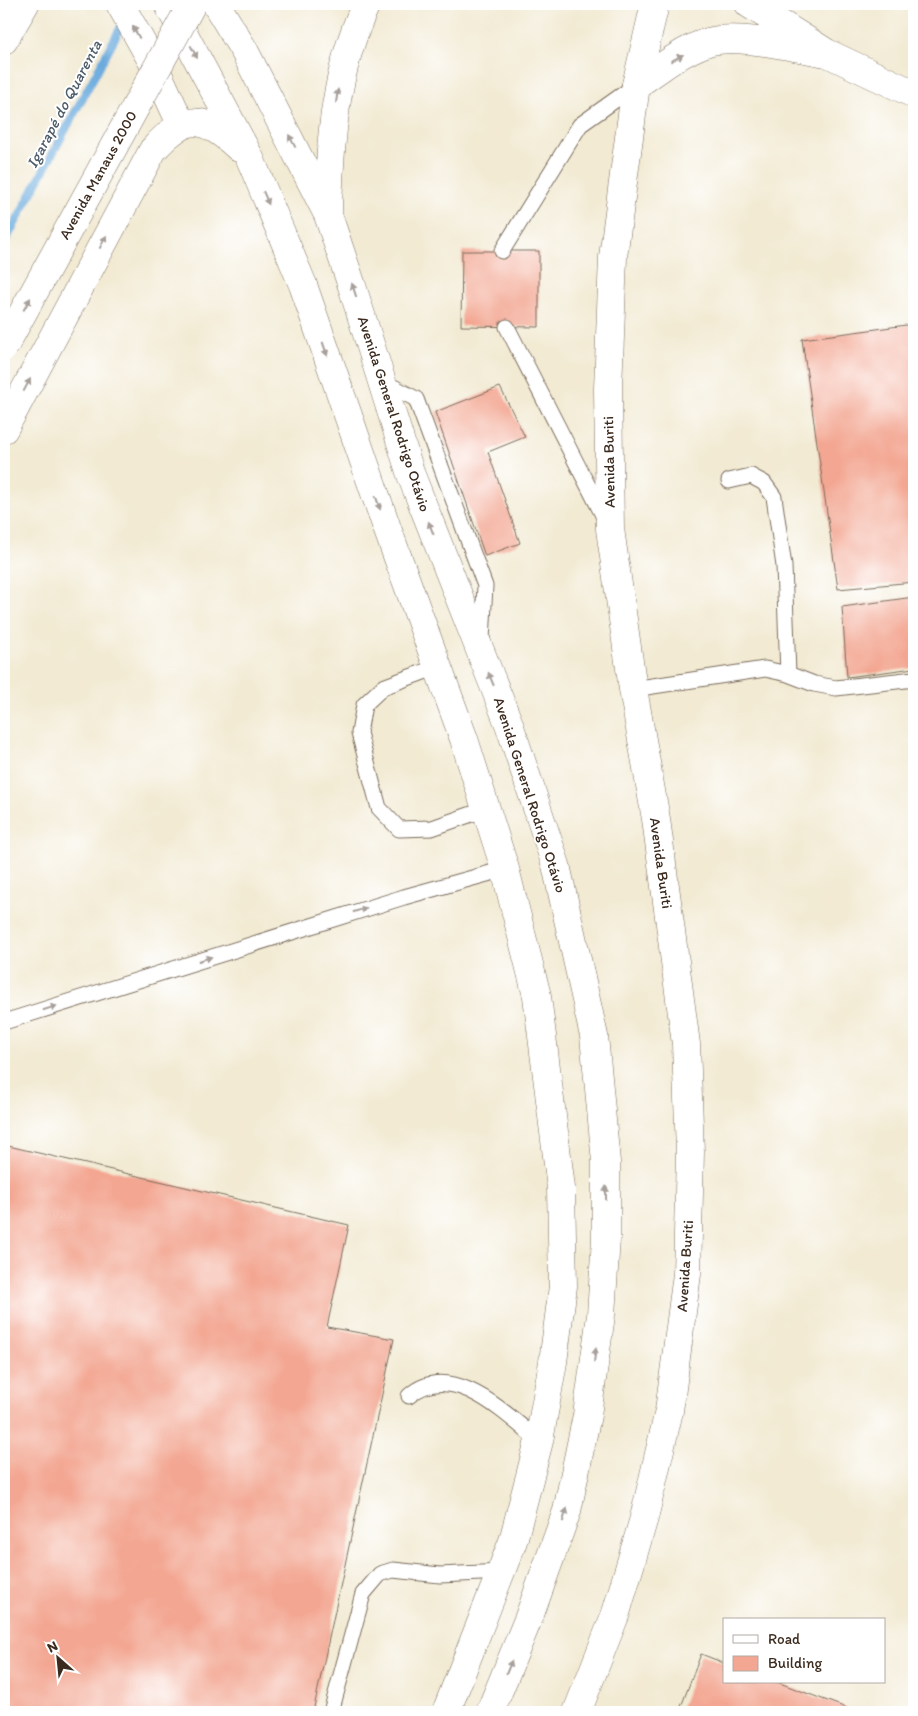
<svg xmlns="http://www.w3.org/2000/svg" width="918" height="1716" font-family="Itim,sans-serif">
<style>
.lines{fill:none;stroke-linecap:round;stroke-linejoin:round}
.stream{stroke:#69aadd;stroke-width:8}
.building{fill:#f3a691}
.lane-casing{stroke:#7b6d5d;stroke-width:17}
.street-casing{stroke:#7b6d5d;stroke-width:29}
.secondary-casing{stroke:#7b6d5d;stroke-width:29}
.lane{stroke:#fff;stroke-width:15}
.street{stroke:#fff;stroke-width:28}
.secondary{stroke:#fff;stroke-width:28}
.secondary-bridge-casing{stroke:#7b6d5d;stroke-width:29;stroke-linecap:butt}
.secondary-bridge{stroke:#fff;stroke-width:28}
.oneway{fill:#a79f9a}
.labels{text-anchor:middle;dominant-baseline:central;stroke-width:4;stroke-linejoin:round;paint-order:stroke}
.street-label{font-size:15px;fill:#3b2a1e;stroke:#fff}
.water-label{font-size:16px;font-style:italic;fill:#4d5d6a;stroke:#fff}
</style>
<rect width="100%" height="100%" fill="#fff"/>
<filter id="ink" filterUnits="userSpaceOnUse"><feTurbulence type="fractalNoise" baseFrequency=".02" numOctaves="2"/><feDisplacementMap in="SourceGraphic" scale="10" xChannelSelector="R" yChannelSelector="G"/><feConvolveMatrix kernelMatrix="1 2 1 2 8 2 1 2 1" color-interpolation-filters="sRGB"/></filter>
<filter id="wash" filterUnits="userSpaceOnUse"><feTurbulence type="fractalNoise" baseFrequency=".0096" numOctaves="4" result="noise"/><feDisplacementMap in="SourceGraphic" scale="20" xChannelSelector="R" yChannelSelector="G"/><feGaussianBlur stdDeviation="1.12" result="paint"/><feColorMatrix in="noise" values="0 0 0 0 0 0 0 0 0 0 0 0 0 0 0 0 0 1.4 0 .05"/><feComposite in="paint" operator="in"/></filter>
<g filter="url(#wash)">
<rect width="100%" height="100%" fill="#f2ead3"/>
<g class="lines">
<path class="stream" d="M4,244L123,23"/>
</g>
<g id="blocks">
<path class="building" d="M462,251H539V327L461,326Z
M914,324V582L838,589L802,339Z
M500,387L525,437L488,452L520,543L485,556L435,412Z
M914,597V668L847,677L842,607Z
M4,1145L349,1225L327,1327L394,1339L313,1712H4Z
M701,1654L724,1663V1682H777L857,1712H679Z"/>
</g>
</g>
<g filter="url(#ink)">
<use href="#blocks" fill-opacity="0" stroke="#7b6d5d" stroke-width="1"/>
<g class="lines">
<defs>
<path id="lane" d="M502,251L580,125L636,85
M507,327L605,519
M382,381L416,399L485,586L482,640
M729,481L751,476L764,483L774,497L784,566L788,674
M437,667L383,687L364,705L359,733L379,808L399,829L432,828L486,809
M633,689L765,669L788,674L814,684L836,688L914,679
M4,1022L404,897L505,869
M409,1396C451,1358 507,1415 539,1441
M331,1712L363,1594L380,1574L393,1570L440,1575L502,1572"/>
<path id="street" d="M749,4L827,53L914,94
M636,85C658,70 680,52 705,43C733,32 797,48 827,53"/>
<path id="secondary" d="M120,4L152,61L181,124
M168,4L249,156L303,285L387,528L464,739L505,869L537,996L561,1188L563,1286L553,1362L539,1441L513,1541L446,1712
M216,4L245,52L328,215L352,286L411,475L509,724L556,865L594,1036L606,1162V1238L601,1315L587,1415L567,1511L529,1617L490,1712
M4,40L25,4
M328,211C330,137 335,72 366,4
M4,429L153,150C187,112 203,115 239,148
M577,1712L616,1613L644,1518L669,1411L687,1274L690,1152L686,1044L656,819L633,689L610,529L608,389L613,257L636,85L655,4"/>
</defs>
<use href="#lane" class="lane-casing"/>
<use href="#street" class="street-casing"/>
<use href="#secondary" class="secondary-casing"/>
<use href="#lane" class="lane"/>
<use href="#street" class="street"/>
<use href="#secondary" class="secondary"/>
<defs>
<path id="secondary-bridge" d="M4,347L192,4"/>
</defs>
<use href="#secondary-bridge" class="secondary-bridge-casing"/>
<use href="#secondary-bridge" class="secondary-bridge"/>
</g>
<defs><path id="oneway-solid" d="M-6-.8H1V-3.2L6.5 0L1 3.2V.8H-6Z" transform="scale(1.25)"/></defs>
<g class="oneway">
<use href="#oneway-solid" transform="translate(136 32) rotate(-119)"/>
<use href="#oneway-solid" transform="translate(194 52) rotate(62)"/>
<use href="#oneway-solid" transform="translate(677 58) rotate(-29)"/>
<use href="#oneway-solid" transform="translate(337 96) rotate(-82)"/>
<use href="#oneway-solid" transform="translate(292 141) rotate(-118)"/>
<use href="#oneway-solid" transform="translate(266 198) rotate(67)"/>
<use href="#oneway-solid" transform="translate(103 242) rotate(-62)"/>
<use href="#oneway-solid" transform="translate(354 290) rotate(-108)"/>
<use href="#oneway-solid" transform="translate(27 304) rotate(-61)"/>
<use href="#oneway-solid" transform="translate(325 349) rotate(71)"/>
<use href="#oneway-solid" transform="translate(27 385) rotate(-62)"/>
<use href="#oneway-solid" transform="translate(378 503) rotate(71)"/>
<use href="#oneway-solid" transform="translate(431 528) rotate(-111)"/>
<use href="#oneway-solid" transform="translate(491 679) rotate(-112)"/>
<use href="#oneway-solid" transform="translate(360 910) rotate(-17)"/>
<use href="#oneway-solid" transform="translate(205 959) rotate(-17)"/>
<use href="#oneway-solid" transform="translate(50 1008) rotate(-17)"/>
<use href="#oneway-solid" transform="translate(606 1193) rotate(-90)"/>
<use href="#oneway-solid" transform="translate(595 1355) rotate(-82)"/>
<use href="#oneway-solid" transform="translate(565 1515) rotate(-72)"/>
<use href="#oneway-solid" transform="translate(509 1667) rotate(-68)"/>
</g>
</g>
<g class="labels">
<g class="street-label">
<text transform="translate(98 175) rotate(-61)">Avenida Manaus 2000</text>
<text transform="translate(394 414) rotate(72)">Avenida General Rodrigo Otávio</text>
<text transform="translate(609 462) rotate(-91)">Avenida Buriti</text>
<text transform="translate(530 795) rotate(72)">Avenida General Rodrigo Otávio</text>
<text transform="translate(661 863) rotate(82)">Avenida Buriti</text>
<text transform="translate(685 1266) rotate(-86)">Avenida Buriti</text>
</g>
<g class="water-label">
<text transform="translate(64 104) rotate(-62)">Igarapé do Quarenta</text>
</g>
</g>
<rect width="918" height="1716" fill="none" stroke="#fff" stroke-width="20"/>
<rect x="723" y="1618" width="162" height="65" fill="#ffffff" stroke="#b1aaa5"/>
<rect x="733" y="1635" width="25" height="8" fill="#ffffff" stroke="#b1aaa5"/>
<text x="768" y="1644" font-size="15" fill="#3b2a1e">Road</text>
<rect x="733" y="1656" width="25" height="15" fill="#f3a691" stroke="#b1aaa5"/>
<text x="768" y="1668" font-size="15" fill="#3b2a1e">Building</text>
<g transform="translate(58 1658) rotate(333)" stroke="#ffffff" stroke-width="4" paint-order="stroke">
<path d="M0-4L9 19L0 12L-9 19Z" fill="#3b2a1e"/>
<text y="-8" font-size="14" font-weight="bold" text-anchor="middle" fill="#3b2a1e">N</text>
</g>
</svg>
